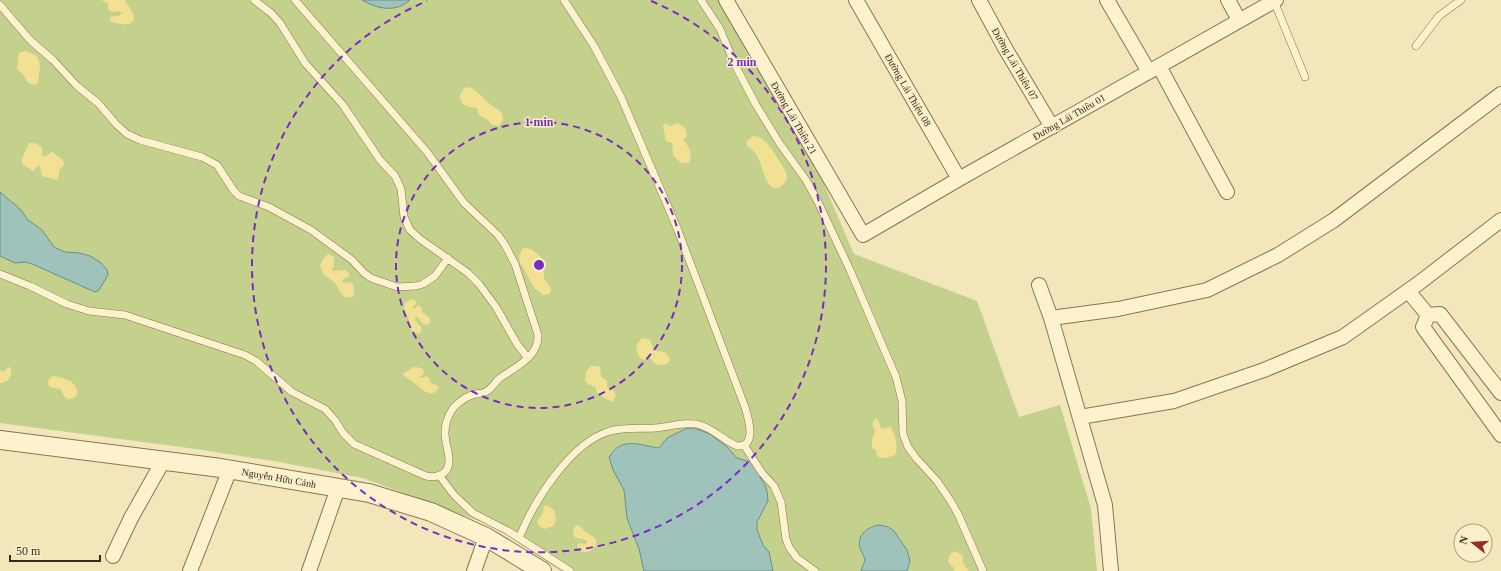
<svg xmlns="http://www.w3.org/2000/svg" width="1501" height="571" font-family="'Times New Roman',serif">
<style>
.green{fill:#c3d18d}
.sand{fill:#f2e193}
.water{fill:#9fc2bb;stroke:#669089}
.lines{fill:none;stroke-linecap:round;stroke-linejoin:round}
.service-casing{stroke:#8a7553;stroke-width:8}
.minor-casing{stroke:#8a7553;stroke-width:16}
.tertiary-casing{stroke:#8a7553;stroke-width:20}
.service{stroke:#fcf2ce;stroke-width:7}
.minor{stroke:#fcf2ce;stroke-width:14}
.tertiary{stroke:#fcf2ce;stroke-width:18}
.ring{fill:none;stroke:#7b2cbf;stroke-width:2;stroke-dasharray:7 5}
.labels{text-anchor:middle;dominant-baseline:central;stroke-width:3;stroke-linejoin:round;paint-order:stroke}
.street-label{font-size:10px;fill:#382b19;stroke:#f9efca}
.centre{fill:#7b2cbf;stroke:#f9efca;stroke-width:2}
.ring-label{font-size:12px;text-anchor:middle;font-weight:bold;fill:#7b2cbf;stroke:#f9efca;stroke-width:3;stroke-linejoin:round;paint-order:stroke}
</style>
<rect width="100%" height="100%" fill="#f2e6ba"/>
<path class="green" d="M0,0H718L819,173L854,254L977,301L1019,417L1060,405L1091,509L1097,571H561L508,536L487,524L363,478L279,462L196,449L0,423Z"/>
<path class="sand" d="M101,0H125C127,4 133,13 134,17C135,28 116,24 110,21V17L119,16L122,13L120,11L112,12L108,9V3Z
M25,51L37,56L40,65L38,83L35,85L28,83L23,74L17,69L19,53Z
M467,87C477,89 484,99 491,105C495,108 499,109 502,113L503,120L499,126L492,125L488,120L479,115L477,108C468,107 460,106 460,95L464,88Z
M665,123L670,126L678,123L685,128L687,136L683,139C689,147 693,153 689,163H682C671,156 672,154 673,143L666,141L663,126Z
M753,136C768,136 777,159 785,170C789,178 786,183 779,188C760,191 767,156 747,146V141Z
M29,143C33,142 40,145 42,148V154L44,157L52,152L63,160L64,165L59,170V175L57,180L42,176L41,173L40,166H38L33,171L22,164V159Z
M523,248L531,249L541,257L543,265L544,278L551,289L550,294L543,295L534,288L520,262L519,256Z
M328,254L334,257V265L332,270L333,271L345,270L349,273V277L343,279L342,281L345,283L350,282L353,283L354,294L353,297C339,300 341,288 334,282C327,276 322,276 320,265L323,259Z
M411,299L415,300L417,303L412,308L414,309L418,305L422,308V312C426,316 436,319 427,325L423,324L418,317H415V320L421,327V332L419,334L410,329L408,316L404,309L405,303Z
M641,339C653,337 650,343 654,350L666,353L670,360L667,364L657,365L650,358L644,360L639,357L636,346Z
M591,366H596L600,367L601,376L607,381V387L614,391L616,396L612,402L598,394L595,387L588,384L585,380L586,371Z
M8,367L11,368C12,376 8,383 0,383V370L4,372Z
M414,367L422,368L424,372V374L419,377L422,378L426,376L429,378L431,383L439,387C436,393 432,395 426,392L403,375L404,373Z
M53,376C63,377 82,383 76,396C68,403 63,397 61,389C54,388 46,389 49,379Z
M876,418L879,421L881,429L891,427C895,435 899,447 895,455C889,457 882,460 877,456L876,450L872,448V439L875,432C874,425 871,429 874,419Z
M547,505L554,510L556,520L553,526L545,529L539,526L537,521L543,513L544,506Z
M576,525C582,526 582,529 586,532C589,535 592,535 595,538C601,547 586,557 578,549L577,545L579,543L586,544L587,542L586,540L574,537L573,529Z
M954,551L962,555L963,558V563L969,571H954V568L948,562L950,554Z"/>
<path class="water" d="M362,0H410C396,13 377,9 362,0Z
M0,192L21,210L28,220L42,230L54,247L65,252L80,253L90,256L100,262L107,270L108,275L99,290L95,292L32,264L26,262L15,263L0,256Z
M690,428H694L710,434L727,447L737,458L751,462L765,485L767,491L768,501L757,522V530L763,545L769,552L773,571H644L639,549L627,518L624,490L613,470L609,457C622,436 639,445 659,448L667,438L685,429Z
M880,525L888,527L894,531L907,550L910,561L907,571H861L865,560C864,555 861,552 860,548C856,535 869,526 880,525Z"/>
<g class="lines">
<defs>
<path id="service" d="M254,0L271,13L280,23L305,63L343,105L380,160L395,176L401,189L404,217L410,230L420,239L468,273L479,284L496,307L517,344L528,358
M701,0L720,29L735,65L756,105L780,144L806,180L818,202L850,270L896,377L902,401L903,434L908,447L916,458L937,481L950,500L958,514L983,571
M1274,1L1305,77
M0,5L30,40L53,60L77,86L98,103L116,124L127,134L140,140L202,157L217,165L234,191L239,196L269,207L311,230L352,260L364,273L371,278L397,287L416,286L423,284L435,276L448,258
M1416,46L1439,16L1461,0
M0,274L30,286L67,304L89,311L125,315L245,355L256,361L292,392L325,409L335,420L343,433L354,444L426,476C431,477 436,477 441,475C457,466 444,445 445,432C445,423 449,414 454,407C460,401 467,396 475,394C479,393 483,394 487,391C492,388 495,382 500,378C515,367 539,357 538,335L515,264L505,245L498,235L464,203L427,152L295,0
M744,445L762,473L774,486L781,502L786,539L789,547L797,558L815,571
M439,475L454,495L473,513L508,531L570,571
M519,538C534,501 570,443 610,431C625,427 640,429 655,428C670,427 686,421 700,425C714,429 724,441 737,446C758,447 748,418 745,407L677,228L621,97L594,46L564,0"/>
<path id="minor" d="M726,0L863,235L959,179L1276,0
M856,0L959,179
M979,0L1005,48L1052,127
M1107,0L1149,72
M1228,0L1239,20
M1159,66L1227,192
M1039,285L1051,318L1105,505L1111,571
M1408,291L1428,315
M1428,315L1423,327L1501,435
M1428,315L1440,314L1501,393
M1051,318L1118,309L1207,290L1278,255L1334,220L1501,94
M1080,417L1174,401L1264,370L1343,337L1419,283L1501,220
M113,556L131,518L163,461
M190,571L230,469
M309,571L338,488
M474,571L486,537"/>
<path id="tertiary" d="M0,440L221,468L369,493L431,512L486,537L542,571"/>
</defs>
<use href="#service" class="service-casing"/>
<use href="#minor" class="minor-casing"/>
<use href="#tertiary" class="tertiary-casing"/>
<use href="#service" class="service"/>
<use href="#minor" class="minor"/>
<use href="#tertiary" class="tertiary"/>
</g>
<g class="ring">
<circle cx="539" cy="265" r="143"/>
<path d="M651 1A287 287 0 1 1 427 1"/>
</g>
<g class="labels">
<g class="street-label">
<text transform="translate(1015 64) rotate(60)">Đường Lái Thiêu 07</text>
<text transform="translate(908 90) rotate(60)">Đường Lái Thiêu 08</text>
<text transform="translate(1069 117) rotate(-30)">Đường Lái Thiêu 01</text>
<text transform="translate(794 118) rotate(60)">Đường Lái Thiêu 21</text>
<text transform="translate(279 478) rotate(10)">Nguyễn Hữu Cảnh</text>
</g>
</g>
<circle cx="539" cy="265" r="6" class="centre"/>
<g class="ring-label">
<text x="742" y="66">2 min</text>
<text x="539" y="126">1 min</text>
</g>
<g transform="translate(1473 543) rotate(287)"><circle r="19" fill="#f9efca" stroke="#aca183"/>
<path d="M0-3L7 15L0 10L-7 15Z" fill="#9f271d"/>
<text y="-6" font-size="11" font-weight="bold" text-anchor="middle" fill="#382b19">N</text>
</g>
<path d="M10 555v6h90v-6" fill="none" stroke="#382b19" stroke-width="2"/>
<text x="16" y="555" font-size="12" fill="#382b19" stroke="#f9efca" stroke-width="3" paint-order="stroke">50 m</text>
</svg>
